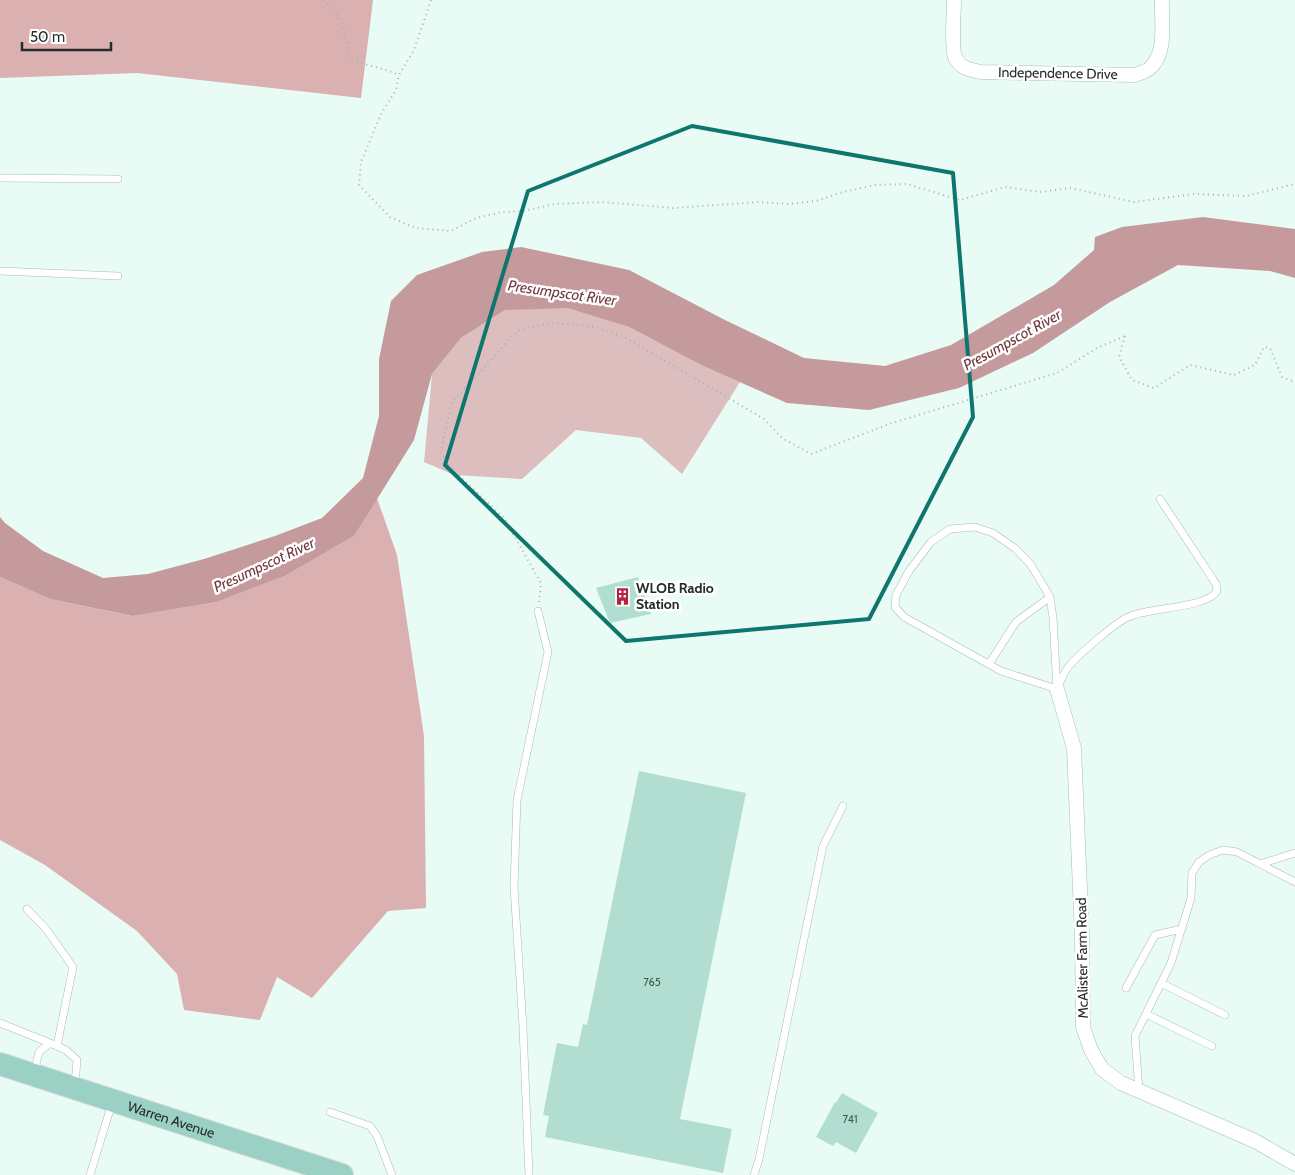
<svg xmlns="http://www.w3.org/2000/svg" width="1295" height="1175" font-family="Cabin,sans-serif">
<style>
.green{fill:#ddbebf}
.forest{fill:#dab0b1}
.water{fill:#c49a9c}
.building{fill:#b2ded1}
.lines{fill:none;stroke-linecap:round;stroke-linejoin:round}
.service-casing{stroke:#a9bbb6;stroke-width:8}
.minor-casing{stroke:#a9bbb6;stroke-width:15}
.primary-casing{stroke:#d8d9d9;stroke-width:24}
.path{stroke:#a3b2ad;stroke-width:2;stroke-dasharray:1 4;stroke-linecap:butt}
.service{stroke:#fff;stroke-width:7}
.minor{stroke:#fff;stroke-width:14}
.primary{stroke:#9ad1c4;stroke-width:22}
.marked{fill:none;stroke:#0f766e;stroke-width:4;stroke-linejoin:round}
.labels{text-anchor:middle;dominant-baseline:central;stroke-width:5;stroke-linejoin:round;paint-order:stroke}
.number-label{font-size:11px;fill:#485954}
.street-label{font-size:14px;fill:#252d2a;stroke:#fff}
.poi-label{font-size:14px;font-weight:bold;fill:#252d2a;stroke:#fff;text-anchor:start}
.water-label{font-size:15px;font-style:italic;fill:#733a40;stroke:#fff}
</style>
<rect width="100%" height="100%" fill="#e8fbf5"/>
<path class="green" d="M568,307L629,327L701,365L740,382L682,474L641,438L576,430L522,479L454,475L424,462L432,374L461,338L505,310Z"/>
<path class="forest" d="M0,0H373L361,98L137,73L0,78Z
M377,498L397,555L424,736L426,908L388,911L312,998L277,977L260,1020L184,1010L177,974L137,931L45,865L0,840V577L50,599L131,616L217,602L285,576L354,536Z"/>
<path class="water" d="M1203,217L1295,229V278L1270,271L1178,265L1110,302L1033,353L959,388L869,410L787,403L701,365L629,327L568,308L505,310L461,338L432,374L414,440L354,536L285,576L217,602L132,616L50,599L0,577V517L5,523L43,551L103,578L148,574L204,559L275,536L322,518L363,478L379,416V359L391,301L417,275L482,252L521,247L629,270L725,320L804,358L885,366L951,345L1054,285L1094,250L1095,237L1122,227Z"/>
<path class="building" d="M638,577L651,614L610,623L596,588Z
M639,771L746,793L680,1119L732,1129L723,1173L545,1137L549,1116L543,1115L557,1043L578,1047L583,1024L587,1025Z
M842,1093L878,1113L856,1153L836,1142L833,1146L816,1137L835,1102L836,1103Z"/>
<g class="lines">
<defs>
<path id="service" d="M0,178L118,179
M0,271L118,276
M975,527L993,533L1016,549L1031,565L1050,597L1053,618L1057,689L1001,671L904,617L895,607L896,595L909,571L931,542L950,529Z
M989,664L1016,622L1050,597
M1057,689C1061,681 1064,671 1070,665C1080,653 1112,626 1126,618C1145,607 1206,609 1217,591L1216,584L1160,499
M1260,864L1295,853
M27,909L46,929L73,967L57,1046
M1161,983L1225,1015
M1126,988L1155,935L1182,929
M1146,1014L1212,1046
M0,1023L50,1043
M34,1072L39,1052L50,1043L66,1050L77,1060L75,1085
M1139,1091L1135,1036L1171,963L1191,898L1192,873L1199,862L1209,855L1223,850L1237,852L1295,882
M330,1112L370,1126L377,1136L392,1175
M90,1175L112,1103
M529,1175L523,1027L514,887L517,800L548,652L538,611
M754,1175L759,1159L823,846L843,806"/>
<path id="minor" d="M954,0C954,12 951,47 955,57C959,68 971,70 981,72L1135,75C1140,73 1149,71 1152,66C1167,50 1161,20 1162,0
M1057,689L1074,748L1082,936L1083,1027L1091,1050L1102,1069L1121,1083L1255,1141L1295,1164"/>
<g id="primary">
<path id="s1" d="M0,1064L342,1175"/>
</g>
</defs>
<use href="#service" class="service-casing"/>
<use href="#minor" class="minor-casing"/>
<use href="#primary" class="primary-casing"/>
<path class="path" d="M323,0L342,21L350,60L389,71L399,75
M431,0L414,50L399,75L396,90L382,112L361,162L359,185L390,217L415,228L451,231L476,218L502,212L523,211L555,204L602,202L673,208L759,202L789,204L816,201L843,192L875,185L907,184L960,200L1005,187L1040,192L1070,188L1134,202L1194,194L1246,196L1295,184
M1125,336L1119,357L1132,380L1154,388L1190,365L1234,375L1255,365L1264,347L1270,348L1282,377L1295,382
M539,602L541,583L504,518L450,467L441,451L452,401L472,381L518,330L549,323L591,326L626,338L764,419L782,438L811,454L889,424L1057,373L1097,348L1125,336"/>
<use href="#service" class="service"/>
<use href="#minor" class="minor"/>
<use href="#primary" class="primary"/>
</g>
<path class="marked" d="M692,126L953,173L973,417L869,619L626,641L445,465L528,191Z"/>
<defs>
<symbol id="building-bare" viewBox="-9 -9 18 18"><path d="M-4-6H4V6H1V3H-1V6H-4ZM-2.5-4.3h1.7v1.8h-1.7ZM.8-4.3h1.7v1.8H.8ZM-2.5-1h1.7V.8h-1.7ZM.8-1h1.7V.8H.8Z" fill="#b42241" stroke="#fff" stroke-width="2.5" paint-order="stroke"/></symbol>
</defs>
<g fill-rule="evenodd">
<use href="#building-bare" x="610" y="584" width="25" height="25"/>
</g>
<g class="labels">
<g class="number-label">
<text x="652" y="982">765</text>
<text x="850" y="1119">741</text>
</g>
<g class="street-label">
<text transform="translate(1058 73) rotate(1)">Independence Drive</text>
<text transform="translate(1082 958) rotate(-91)">McAlister Farm Road</text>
<text stroke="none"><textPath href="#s1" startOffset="180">Warren Avenue</textPath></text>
</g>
<g class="poi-label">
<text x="636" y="588">WLOB Radio<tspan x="636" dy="16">Station</tspan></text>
</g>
<g class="water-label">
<text transform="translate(562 293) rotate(8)">Presumpscot River</text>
<text transform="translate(1012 340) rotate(-29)">Presumpscot River</text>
<text transform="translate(264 565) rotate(-25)">Presumpscot River</text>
</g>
</g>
<path d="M22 42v8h89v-8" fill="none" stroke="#252d2a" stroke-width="2.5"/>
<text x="30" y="42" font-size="15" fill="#252d2a" stroke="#ffffff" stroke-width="4" paint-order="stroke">50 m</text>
</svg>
